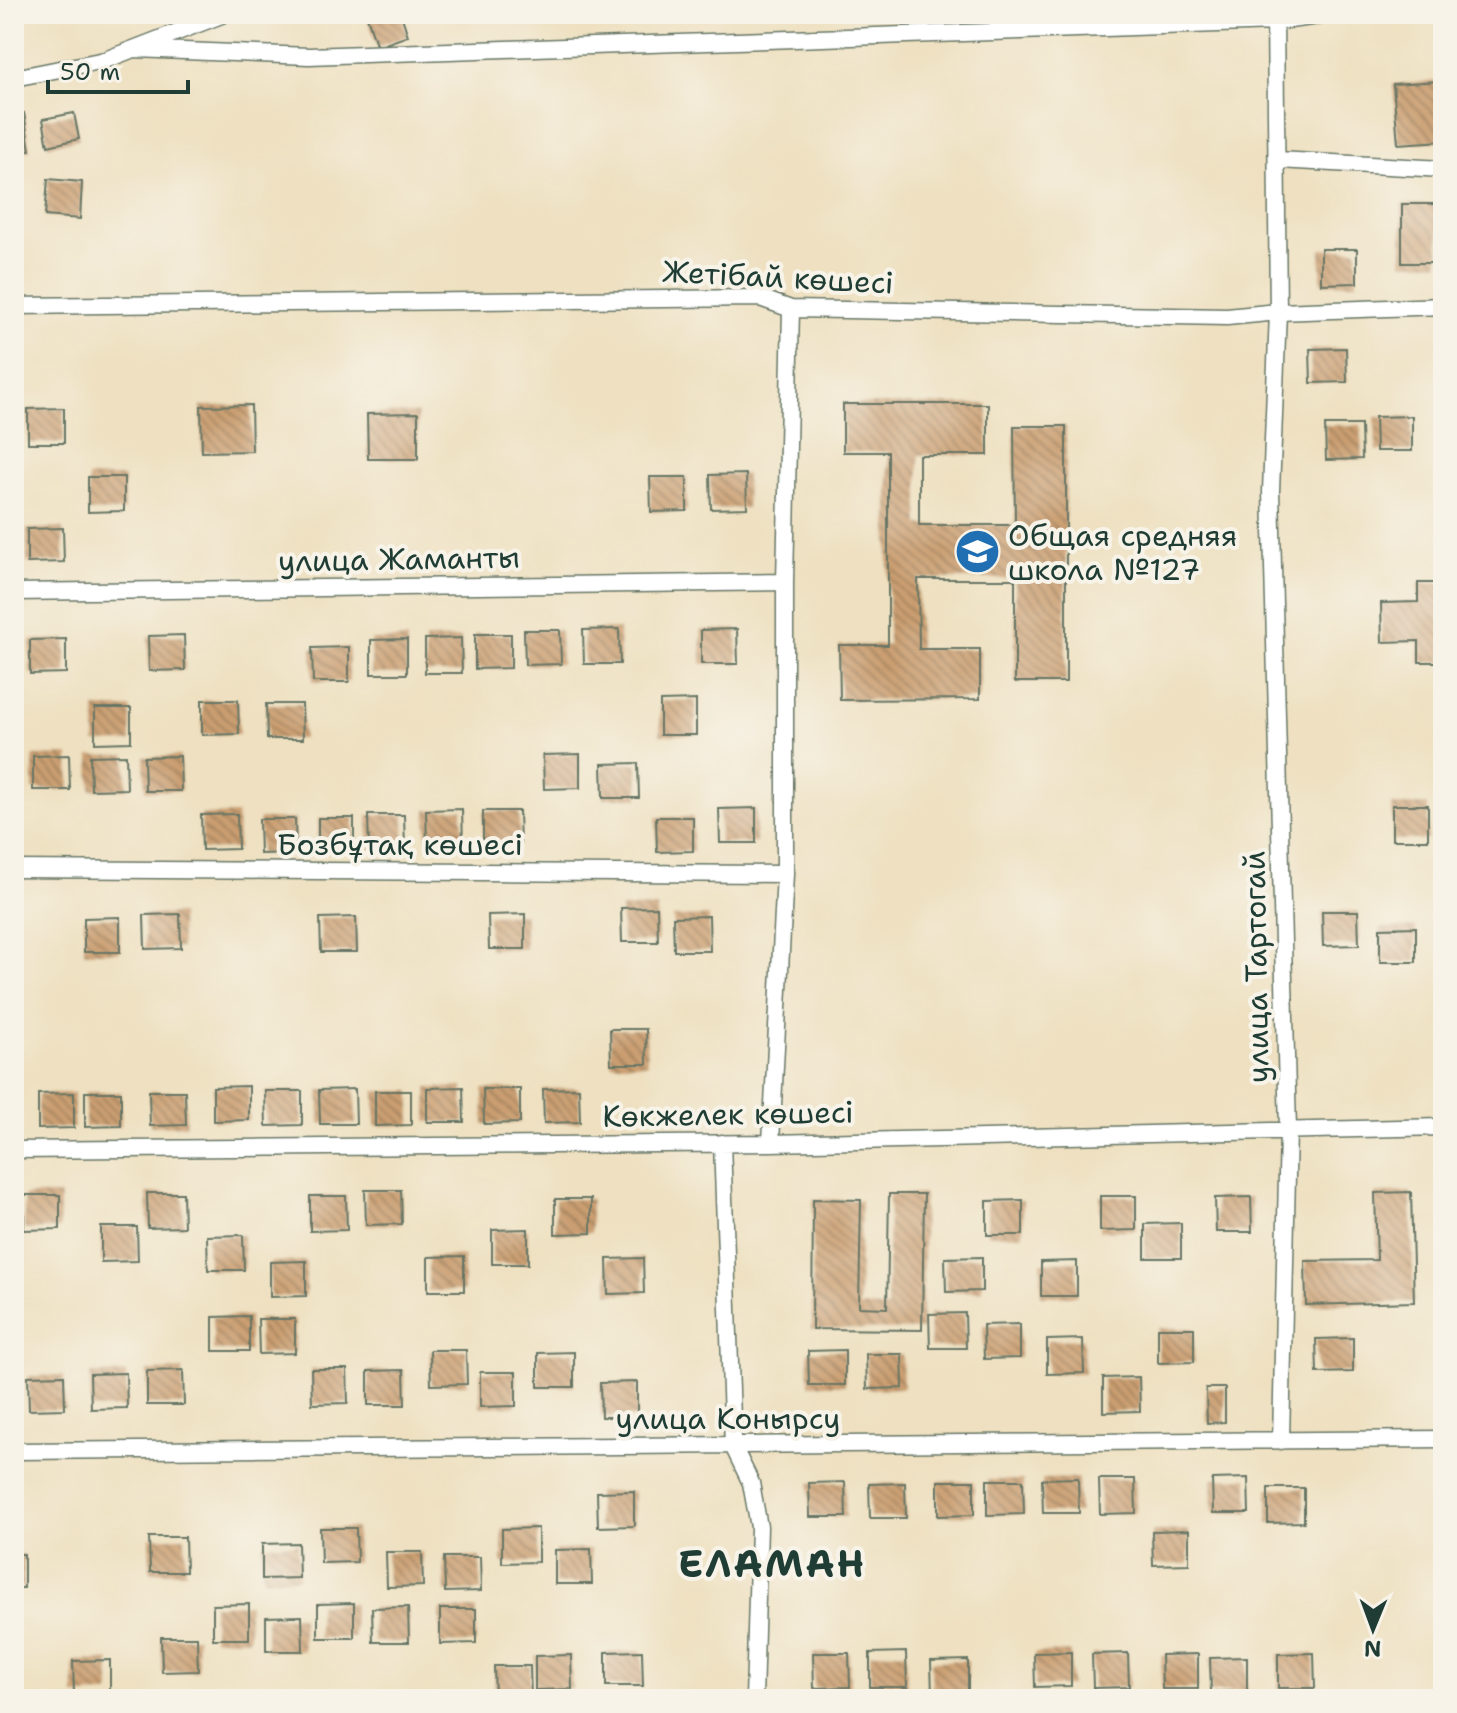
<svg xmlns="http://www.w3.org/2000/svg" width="1457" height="1713" font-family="'Shantell Sans',sans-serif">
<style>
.building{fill:url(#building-back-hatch)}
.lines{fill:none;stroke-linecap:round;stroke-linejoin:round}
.street-casing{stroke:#677665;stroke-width:19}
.street{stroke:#fff;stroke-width:16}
.labels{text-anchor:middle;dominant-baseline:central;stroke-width:8;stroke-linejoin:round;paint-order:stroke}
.street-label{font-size:30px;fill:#1f3d34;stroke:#f7f3e8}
.poi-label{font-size:30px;fill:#1f3d34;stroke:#f7f3e8;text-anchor:start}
.district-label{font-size:38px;font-weight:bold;letter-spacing:2px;fill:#1f3d34;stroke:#f7f3e8}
</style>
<defs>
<pattern id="building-back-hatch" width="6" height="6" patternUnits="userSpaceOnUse" patternTransform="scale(2)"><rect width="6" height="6" fill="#ca9e71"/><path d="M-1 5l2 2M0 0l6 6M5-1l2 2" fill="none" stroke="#a3825e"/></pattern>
</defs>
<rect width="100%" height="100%" fill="#f7f3e8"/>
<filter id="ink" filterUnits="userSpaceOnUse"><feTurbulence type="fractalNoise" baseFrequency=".0125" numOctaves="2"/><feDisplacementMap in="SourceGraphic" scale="16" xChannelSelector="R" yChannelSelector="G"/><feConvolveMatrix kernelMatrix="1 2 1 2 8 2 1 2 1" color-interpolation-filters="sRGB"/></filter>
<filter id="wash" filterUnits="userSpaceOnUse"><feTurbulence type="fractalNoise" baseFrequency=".006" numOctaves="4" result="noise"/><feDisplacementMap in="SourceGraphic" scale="32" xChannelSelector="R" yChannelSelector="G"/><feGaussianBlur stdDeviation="1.8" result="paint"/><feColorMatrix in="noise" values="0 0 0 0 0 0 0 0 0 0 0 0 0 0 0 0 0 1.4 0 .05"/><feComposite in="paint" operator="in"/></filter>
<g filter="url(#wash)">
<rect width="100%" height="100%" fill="#eee0c0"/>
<g id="blocks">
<path class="building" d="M366,14H401L408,36L377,47Z
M1439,81L1443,141L1398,144L1393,84Z
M24,113L30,150L14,152V115Z
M74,113L79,139L48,146L43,119Z
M48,179L82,182L80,219L45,216Z
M1402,204H1440L1439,263H1402Z
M1321,249H1357V283L1321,284Z
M14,250L20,251L18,283L14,282Z
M1346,348L1347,382L1311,383L1310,349Z
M843,404H988V455H919V525H1015L1014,426H1066V682H1015V579H918L919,649H980V699L840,700L839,645H888V452H843Z
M251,405L252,451L202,452L201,406Z
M64,408V443H28V409Z
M418,413V459H368L367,414Z
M1412,416V451H1376L1375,417Z
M1325,425H1361L1362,459L1326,460Z
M746,474L747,508L711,509L710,475Z
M88,477H124V511L88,512Z
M650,477H687V511L651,512Z
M63,528L64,562L27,563V529Z
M1418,583H1443V662H1419V641L1382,642L1381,603L1418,602Z
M619,629L620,664H584L583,630Z
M737,629L738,664H701V630Z
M524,630H560L561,664L525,665Z
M475,634H511V668L475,669Z
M184,635L185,670L149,671L148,636Z
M461,638L462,673H425V639Z
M66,639V673L30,674V640Z
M407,639V674H371V640Z
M349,647V682H313L312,648Z
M202,700H238L239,734L202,735Z
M696,700V735H660V701Z
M266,704H302L303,739H267Z
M95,708H131V742L95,743Z
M580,754V788L544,789L543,755Z
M69,755L70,790H33V756Z
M126,755L127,789L91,790L90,756Z
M180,756L181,791H145L144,757Z
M638,763L639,798H603L602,764Z
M1392,805H1428V840H1392Z
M756,808V843H720L719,809Z
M462,809L463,844H427L426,810Z
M483,811H519L520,845L483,846Z
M237,814L238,849L202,850L201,815Z
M368,815H404L405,850H369Z
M656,817H693V851L657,852Z
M318,818H354V852L318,853Z
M259,819H295L296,853L260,854Z
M657,907L658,942H622L621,908Z
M1322,911H1358L1359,945L1323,946Z
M180,914L181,948L145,949L144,915Z
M525,914V949H489L488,915Z
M709,916L710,951H674L673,917Z
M120,917V952H84V918Z
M356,917L357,952H321L320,918Z
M1416,927V962H1380V928Z
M610,1029H646L647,1064H611Z
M249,1086V1120L213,1121V1087Z
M463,1087L464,1122H427V1088Z
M579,1088L580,1122L544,1123L543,1089Z
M355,1089L356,1124H320L319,1090Z
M483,1089H520V1123L484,1124Z
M149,1091H185L186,1125L150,1126Z
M265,1091H302V1125L266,1126Z
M375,1091H411V1125L375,1126Z
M14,1092H18V1126H14Z
M85,1092H121V1126L85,1127Z
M74,1093V1128L38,1129V1094Z
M365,1190H401L402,1224L366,1225Z
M1411,1192L1414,1302L1306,1305L1305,1261L1377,1260L1375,1193Z
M147,1193H183L184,1227L148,1228Z
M889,1194H924L922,1330L812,1329L813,1199L861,1200L859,1307L887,1308Z
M24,1195H60V1229L24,1230Z
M310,1196H346L347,1230L310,1231Z
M1100,1196H1136V1230L1100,1231Z
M1251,1197L1252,1232H1216L1215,1198Z
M555,1199H591V1233L555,1234Z
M1023,1200V1235H987V1201Z
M1181,1223V1258H1145V1224Z
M101,1227H137L138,1261L101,1262Z
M528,1229V1264H492V1230Z
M243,1235L244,1270H208L207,1236Z
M464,1256V1291H428V1257Z
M982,1257V1291L946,1292L945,1258Z
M643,1258L644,1293L608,1294L607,1259Z
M306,1261V1296L270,1297V1262Z
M1077,1261V1296H1041V1262Z
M965,1313L966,1348H930L929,1314Z
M249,1316V1351H213V1317Z
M258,1319H295V1353L259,1354Z
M1020,1324V1358L984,1359L983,1325Z
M1158,1328H1194V1362L1158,1363Z
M1353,1338V1372L1317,1373L1316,1339Z
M1083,1339L1084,1373L1047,1374V1340Z
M430,1350H466L467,1384L431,1385Z
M845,1350V1385H809L808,1351Z
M574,1352V1387H538V1353Z
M866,1354H902L903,1388L867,1389Z
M311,1369H347L348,1403L312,1404Z
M183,1370L184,1405H147V1371Z
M404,1370L405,1405H368V1371Z
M480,1372H516V1406L480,1407Z
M126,1373L127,1408L91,1409L90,1374Z
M64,1375L65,1409L29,1410L28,1376Z
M1139,1377L1140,1411L1103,1412V1378Z
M637,1382V1417H601L600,1383Z
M1206,1388H1225V1422L1207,1423Z
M1078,1478L1079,1513H1043L1042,1479Z
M1248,1478L1249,1513H1213L1212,1479Z
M1099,1479H1135L1136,1513L1100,1514Z
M987,1480H1023L1024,1514L987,1515Z
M938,1481H974V1515L938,1516Z
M845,1482L846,1517H810L809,1483Z
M905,1483L906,1518H870L869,1484Z
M1268,1488H1304V1522L1268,1523Z
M634,1491V1526L598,1527L597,1492Z
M320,1528H356L357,1562L321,1563Z
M538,1528V1562L502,1563V1529Z
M1189,1530V1564L1153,1565L1152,1531Z
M149,1537H185L186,1572H150Z
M298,1543L299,1578L262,1579V1544Z
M591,1549L592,1584H555V1550Z
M386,1552H422L423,1586L387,1587Z
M14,1554H24V1588H14Z
M444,1557H480L481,1591L445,1592Z
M354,1603V1638H318V1604Z
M249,1604V1639H213V1605Z
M408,1607L409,1642H373L372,1608Z
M440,1609H476V1643L440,1644Z
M302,1616L303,1651H266V1617Z
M161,1637H197L198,1671L162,1672Z
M642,1651L643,1686H606V1652Z
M906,1652L907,1687H870V1653Z
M1071,1652V1686L1035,1687L1034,1653Z
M813,1653H849L850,1687L814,1688Z
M1128,1653L1129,1687L1093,1688L1092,1654Z
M1314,1653L1315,1688H1278V1654Z
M1198,1654V1689H1162L1161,1655Z
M571,1655L572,1689L535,1690V1656Z
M1247,1657V1691L1211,1692L1210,1658Z
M110,1660V1694L74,1695L73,1661Z
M968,1660V1695H932L931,1661Z
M494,1666H530L531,1699H495Z"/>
</g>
</g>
<g filter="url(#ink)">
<use href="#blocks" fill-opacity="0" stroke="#677665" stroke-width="2"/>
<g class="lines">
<defs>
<path id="street" d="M1275,14L1278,312L1271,491L1288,1130L1281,1441
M135,49L309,56L1275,22L1333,14
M14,78L105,60L224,14
M1278,160L1443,169
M14,306L760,298L791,309L1227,317L1278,312L1443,306
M14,592L785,582
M14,869L785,874
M722,1143L733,1446L751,1483L759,1527L754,1699
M771,1143L785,874V582L791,309
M14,1150L771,1143L1443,1127
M14,1451L1443,1439"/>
</defs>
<use href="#street" class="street-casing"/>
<use href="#street" class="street"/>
</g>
</g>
<defs>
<symbol id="school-disc" viewBox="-11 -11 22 22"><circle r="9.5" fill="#1f6fb2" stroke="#f7f3e8"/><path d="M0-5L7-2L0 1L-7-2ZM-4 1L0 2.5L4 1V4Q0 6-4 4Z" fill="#fff"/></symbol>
</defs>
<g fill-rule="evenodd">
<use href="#school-disc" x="952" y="526" width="51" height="51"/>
</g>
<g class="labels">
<g class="street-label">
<text transform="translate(778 277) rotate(3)">Жетібай көшесі</text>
<text transform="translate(399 559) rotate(-1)">улица Жаманты</text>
<text x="400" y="844">Бозбұтақ көшесі</text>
<text transform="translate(1256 967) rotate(-91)">улица Тартогай</text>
<text transform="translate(728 1114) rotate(-1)">Көкжелек көшесі</text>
<text x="728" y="1418">улица Конырсу</text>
</g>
<g class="poi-label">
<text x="1008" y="535">Общая средняя<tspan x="1008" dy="34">школа №127</tspan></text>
</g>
<g class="district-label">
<text x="772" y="1563">ЕЛАМАН</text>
</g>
</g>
<rect width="1457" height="1713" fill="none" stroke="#f7f3e8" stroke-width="48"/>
<g transform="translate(1373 1629) rotate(181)" stroke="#f7f3e8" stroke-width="6" paint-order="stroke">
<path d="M0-6L14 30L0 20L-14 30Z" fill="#1f3d34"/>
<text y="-12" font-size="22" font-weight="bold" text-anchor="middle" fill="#1f3d34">N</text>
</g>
<path d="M48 80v12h140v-12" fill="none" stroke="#1f3d34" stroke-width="4"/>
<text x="60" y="80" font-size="24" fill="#1f3d34" stroke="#f7f3e8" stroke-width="6" paint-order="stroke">50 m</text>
</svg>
